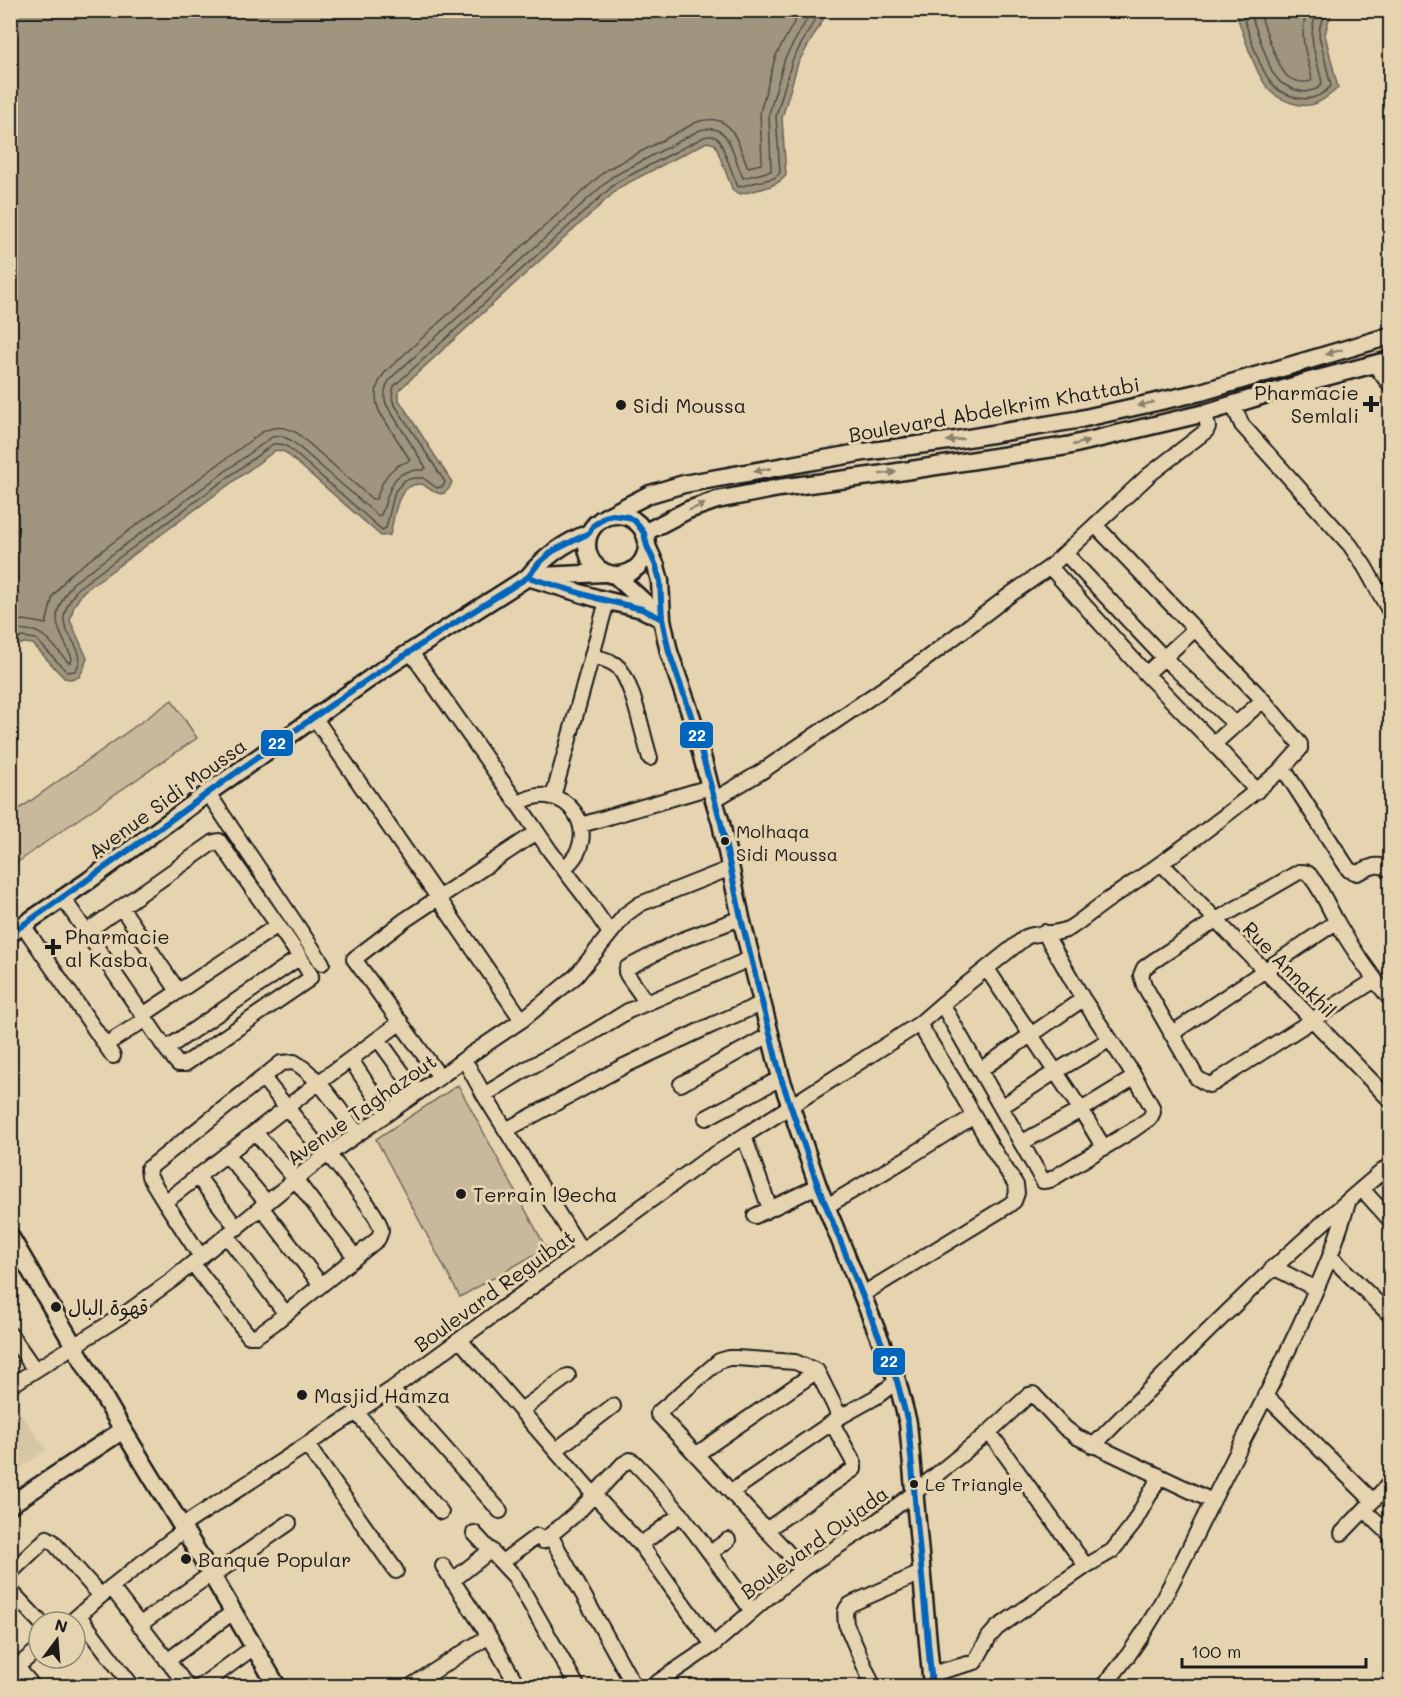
<svg xmlns="http://www.w3.org/2000/svg" width="1401" height="1697" font-family="Mali,'Playpen Sans Arabic',sans-serif">
<style>
.built{fill:#d7c6a6}
.green{fill:#c9b99c;stroke:#726a5c;stroke-width:1.5}
.water{fill:#a0957e;stroke:#6b6557;stroke-width:1.5}
.lines{fill:none;stroke-linecap:round;stroke-linejoin:round}
.shore{stroke:#514c43;stroke-width:1.5}
.minor-casing{stroke:#1c1c1c;stroke-width:18}
.tertiary-casing{stroke:#1c1c1c;stroke-width:21}
.minor{stroke:#e6d4b1;stroke-width:14}
.tertiary{stroke:#e6d4b1;stroke-width:16}
.bus-1-casing{stroke:#e6d4b1;stroke-width:10}
.bus-1{stroke:#0065bd;stroke-width:6}
.oneway{fill:#8b816e}
.poi-dot{fill:#1c1c1c;stroke:#e6d4b1;stroke-width:2}
.labels{text-anchor:middle;dominant-baseline:central;stroke-width:6;stroke-linejoin:round;paint-order:stroke}
.bus-label{font-size:18px;fill:#1c1c1c;stroke:#e6d4b1;text-anchor:start}
.poi-label{font-size:20px;fill:#1c1c1c;stroke:#e6d4b1;text-anchor:start}
.street-label{font-size:20px;fill:#1c1c1c;stroke:#e6d4b1}
.line-badge{stroke:#e6d4b1;stroke-width:2}
.badge-label{font-size:16px;text-anchor:middle;font-weight:bold;fill:#fff}
</style>
<rect width="100%" height="100%" fill="#e6d4b1"/>
<filter id="ink" filterUnits="userSpaceOnUse"><feTurbulence type="fractalNoise" baseFrequency=".0167" numOctaves="2"/><feDisplacementMap in="SourceGraphic" scale="12" xChannelSelector="R" yChannelSelector="G"/><feConvolveMatrix kernelMatrix="1 2 1 2 8 2 1 2 1" color-interpolation-filters="sRGB"/></filter>
<g filter="url(#ink)">
<path class="built" d="M11,1401L47,1449L11,1475H10Z"/>
<path class="green" d="M172,700L197,738L64,829L11,867V815Z
M458,1085L546,1248L460,1297L376,1139Z"/>
<path class="water" d="M10,11L11,10L828,11L798,63L782,118L786,175C777,188 755,190 741,194L733,191L715,144L707,142L620,187L399,390V400L452,482C445,502 434,492 422,484C396,482 395,516 390,535L381,536L285,452L276,450L83,592L74,606L70,620L87,658L84,668L79,677L70,679L64,678L33,644L24,643L11,648Z
M1235,11H1334L1328,22L1325,35L1338,88C1323,101 1312,110 1292,103C1286,101 1279,98 1275,95C1257,84 1243,31 1235,11Z"/>
<g class="lines">
<path class="shore" d="M1241,10C1249,32 1260,74 1276,88C1281,93 1291,96 1297,98C1311,101 1322,96 1331,86L1319,35L1320,26L1327,10
M1249,10L1272,72L1281,83L1295,90L1305,92L1317,89L1322,83C1317,56 1305,37 1318,10
M1259,10C1264,25 1277,68 1288,77C1294,81 1303,83 1311,81L1312,79C1307,54 1297,35 1308,10
M10,623L24,620L46,624L53,596L69,575L262,432C274,425 285,426 297,433L372,499H376C381,486 384,475 397,466C402,463 406,463 410,460L379,411C373,396 376,383 386,371L606,170L697,122C733,110 737,143 748,167L761,164L762,162L760,112L776,55L801,10
M10,632C42,624 49,641 68,662H71L72,658C56,623 48,618 73,583L272,437L282,436L292,441L377,515H381C391,491 388,469 423,470L426,468L386,404C383,393 385,385 392,377L612,177L700,130C731,120 733,158 743,178L771,171L769,114L785,58L812,10
M10,641L23,637L36,639L67,672L75,671C90,651 63,637 64,618C65,607 72,597 78,588L273,444H281L288,447L382,530L386,528L395,491L405,480L415,478H423L437,488L443,486L445,482L393,402L392,395L394,386L617,182L704,137C710,135 716,136 720,141L738,187L774,178L780,173L776,116L792,61L820,10"/>
<defs>
<path id="minor" d="M1375,365L1390,385
M1233,405L1242,425L1350,545L1365,567L1390,612
M1095,525L1263,700L1300,744V749L1283,768
M1066,554L1164,658L1235,724
M1050,567L1146,674L1214,744L1257,791
M410,651L518,804L550,851L586,898L610,933
M593,656C601,659 612,660 619,668C633,684 643,736 650,758
M1146,674L1194,630
M314,717L522,1020
M1214,744L1263,700
M208,793L322,963
M553,797L607,601
M714,800L761,772L874,695L923,661L1011,594L1050,567L1149,475L1206,431L1208,427L1205,413
M518,804C564,774 607,834 564,868
M581,825L710,787
M1162,864L1390,1100
M63,898L166,1049L178,1064H185L308,980L311,976L300,957L219,841L214,842L86,932
M121,907L178,991
M23,925L113,1056
M987,969L1081,1110L1104,1148
M1375,980L1214,1083L1209,1085L1197,1078L1144,985L1141,975L1144,968L1152,962L1216,920L1299,872C1305,872 1308,872 1311,877C1322,890 1328,907 1337,922C1352,949 1371,975 1390,999
M647,1003L628,976L626,972L627,968L679,941L741,918
M942,1004L1043,1181L1050,1180L1133,1130L1150,1118L1153,1112L1152,1107L1135,1077L1083,999L1044,932
M143,1015L278,925
M1171,1034L1336,922
M378,1039L417,1093
M105,1045L146,1019
M166,1049L300,957
M464,1059L484,1095L581,1250
M351,1060L387,1114
M980,1070L1083,999
M440,1077L354,959L405,920L537,832
M263,1078L326,1156
M681,1084L771,1034
M484,1095L523,1071L592,1033L628,1011L752,958
M1001,1107L1055,1072L1109,1040
M706,1118L781,1078
M506,1130L624,1066L712,1025L763,1003
M255,1132L295,1179L355,1257
M744,1136L770,1209
M1021,1143L1081,1110L1135,1077
M226,1154L267,1203
M197,1176L237,1228
M1362,1189L1390,1220
M165,1202L149,1176L148,1169L281,1063L294,1062C318,1075 340,1111 357,1133
M827,1206L909,1157L974,1116
M261,1207L321,1285
M755,1216L818,1186
M227,1236L286,1314
M1330,1256L1390,1315
M201,1257L165,1202L318,1083L401,1022
M193,1264L249,1336H256L273,1324L378,1239C379,1236 381,1233 381,1230C380,1215 339,1168 328,1154
M1273,1267L1316,1289
M863,1294L1009,1205L1014,1201L1017,1193L1016,1185L991,1146L957,1086L919,1024
M10,1334L35,1370
M460,1340L594,1495L640,1544L713,1645
M10,1386L129,1311L172,1280L313,1165L440,1077L467,1057L522,1020L576,976L626,914L640,904L731,868
M392,1389L500,1511
M1265,1395L1373,1501
M521,1410L568,1376
M356,1412L441,1512
M989,1432L1086,1566
M307,1445L396,1571
M1093,1446C1189,1349 1285,1252 1390,1165
M556,1450L613,1406
M697,1454L817,1371
M731,1492L840,1417L876,1397L897,1381
M1364,1510L1390,1534
M182,1526L392,1389L703,1162L919,1024L942,1004L1026,937C1039,931 1057,936 1070,928C1084,919 1097,907 1111,898C1170,858 1229,815 1283,768L1349,870L1357,873C1369,868 1378,861 1390,870
M766,1530L854,1469V1463L832,1423
M474,1533L515,1577L577,1686
M1342,1533L1390,1483
M550,1535L634,1686
M728,1540L710,1553L752,1611
M640,1544L651,1537L681,1514
M502,1562L537,1536L543,1541L578,1512L623,1464L630,1460L634,1462C662,1490 687,1521 710,1553
M443,1566L489,1636L518,1686
M803,1569L658,1414L659,1412L719,1361L729,1358H736L795,1362L817,1371L840,1417
M10,1573L47,1538L52,1541L101,1596
M212,1576L289,1523
M452,1581L491,1550
M111,1587L187,1686
M10,1590L40,1622
M79,1616L132,1686
M71,1622L111,1587L184,1530
M139,1625L211,1574
M10,1659L33,1686
M167,1661L233,1612
M10,1672L39,1649
M931,1674L975,1662L989,1637L997,1628L1086,1566L1112,1551L1132,1526L1160,1476
M201,1686L254,1647
M411,1686L489,1636
M652,1686L713,1645L766,1599L803,1569L877,1521L914,1493L989,1432L1029,1395L1033,1394L1065,1428L1077,1437L1212,1501
M873,1686L846,1624C845,1614 843,1608 853,1603L923,1572
M1103,1686C1152,1633 1180,1565 1212,1502C1252,1422 1295,1342 1329,1259C1336,1241 1342,1221 1348,1203"/>
<path id="tertiary" d="M587 545a30 30 0 1 1 60 0a30 30 0 1 1-60 0Z
M605,517L650,494L684,484L864,452L956,440L1076,420L1201,392L1390,336
M644,533L688,510L717,500L779,488L885,474L1067,446L1205,413L1310,381L1390,360
M647,546L656,566L660,581L662,619L669,652L692,718L710,787L721,823L741,918L781,1078L818,1186L897,1381L908,1423L932,1686
M615,575L655,612
M541,576L605,573
M528,577L596,598L642,609L662,619
M10,934L88,881L208,793L382,670L528,577C545,556 564,543 589,533
M10,1236L123,1430L211,1574L277,1686
M10,1505L123,1430"/>
</defs>
<use href="#minor" class="minor-casing"/>
<use href="#tertiary" class="tertiary-casing"/>
<use href="#minor" class="minor"/>
<use href="#tertiary" class="tertiary"/>
<defs>
<path id="bus-1" d="M528,577L596,598L642,609L662,619
M10,934C136,848 256,755 382,670C430,638 479,608 528,577L539,563L553,551L589,533L593,526L605,517L613,515L628,517L635,521L644,533L647,546L656,566L660,581L662,619L669,652L692,718L721,823L741,918L781,1078L818,1186L897,1381L908,1423L932,1686"/>
</defs>
<use href="#bus-1" class="bus-1-casing"/>
<use href="#bus-1" class="bus-1"/>
</g>
<defs><path id="oneway-solid" d="M-6-.8H1V-3.2L6.5 0L1 3.2V.8H-6Z" transform="scale(1.5)"/></defs>
<g class="oneway">
<use href="#oneway-solid" transform="translate(1334 352) rotate(164)"/>
<use href="#oneway-solid" transform="translate(1146 404) rotate(167)"/>
<use href="#oneway-solid" transform="translate(955 440) rotate(172)"/>
<use href="#oneway-solid" transform="translate(1081 443) rotate(-13)"/>
<use href="#oneway-solid" transform="translate(762 470) rotate(169)"/>
<use href="#oneway-solid" transform="translate(888 473) rotate(-8)"/>
<use href="#oneway-solid" transform="translate(697 507) rotate(-22)"/>
</g>
</g>
<g class="poi-dot">
<path d="M1368 395h6v6h6v6h-6v6h-6v-6h-6v-6h6z"/>
<circle cx="621" cy="405" r="6"/>
<circle cx="725" cy="841" r="5"/>
<path d="M50 938h6v6h6v6h-6v6h-6v-6h-6v-6h6z"/>
<circle cx="461" cy="1194" r="6"/>
<circle cx="56" cy="1307" r="6"/>
<circle cx="302" cy="1395" r="6"/>
<circle cx="914" cy="1484" r="5"/>
<circle cx="186" cy="1559" r="6"/>
</g>
<g class="labels">
<g class="bus-label">
<text x="736" y="831">Molhaqa<tspan x="736" dy="23">Sidi Moussa</tspan></text>
<text x="925" y="1484">Le Triangle</text>
</g>
<g class="poi-label">
<text x="1359" y="392" text-anchor="end">Pharmacie<tspan x="1359" dy="23">Semlali</tspan></text>
<text x="633" y="405">Sidi Moussa</text>
<text x="65" y="936">Pharmacie<tspan x="65" dy="23">al Kasba</tspan></text>
<text x="473" y="1194">Terrain l9echa</text>
<text x="68" y="1307">قهوة البال</text>
<text x="314" y="1395">Masjid Hamza</text>
<text x="198" y="1559">Banque Popular</text>
</g>
<g class="street-label">
<text transform="translate(994 409) rotate(-10)">Boulevard Abdelkrim Khattabi</text>
<text transform="translate(167 798) rotate(-36)">Avenue Sidi Moussa</text>
<text transform="translate(1290 969) rotate(46)">Rue Annakhil</text>
<text transform="translate(361 1109) rotate(-35)">Avenue Taghazout</text>
<text transform="translate(494 1290) rotate(-36)">Boulevard Reguibat</text>
<text transform="translate(814 1542) rotate(-36)">Boulevard Oujada</text>
</g>
</g>
<g class="line-badge">
<rect x="679" y="721" width="35" height="28" rx="6" fill="#0065bd"/>
<rect x="260" y="729" width="34" height="28" rx="6" fill="#0065bd"/>
<rect x="872" y="1347" width="34" height="29" rx="6" fill="#0065bd"/>
</g>
<g class="badge-label">
<text x="697" y="741">22</text>
<text x="277" y="749">22</text>
<text x="889" y="1367">22</text>
</g>
<rect width="1401" height="1697" fill="none" stroke="#e6d4b1" stroke-width="36"/>
<rect x="18" y="18" width="1365" height="1661" fill="none" stroke="#1c1c1c" stroke-width="2" filter="url(#ink)"/>
<g transform="translate(57 1640) rotate(16)"><circle r="28" fill="#e6d4b1" stroke="#958a75" stroke-width="1.5"/>
<path d="M0-4.5L10 22L0 15L-10 22Z" fill="#1c1c1c"/>
<text y="-9" font-size="16" font-weight="bold" text-anchor="middle" fill="#1c1c1c">N</text>
</g>
<path d="M1182 1658v9h184v-9" fill="none" stroke="#1c1c1c" stroke-width="3"/>
<text x="1191" y="1658" font-size="18" fill="#1c1c1c" stroke="#e6d4b1" stroke-width="4.5" paint-order="stroke">100 m</text>
</svg>
